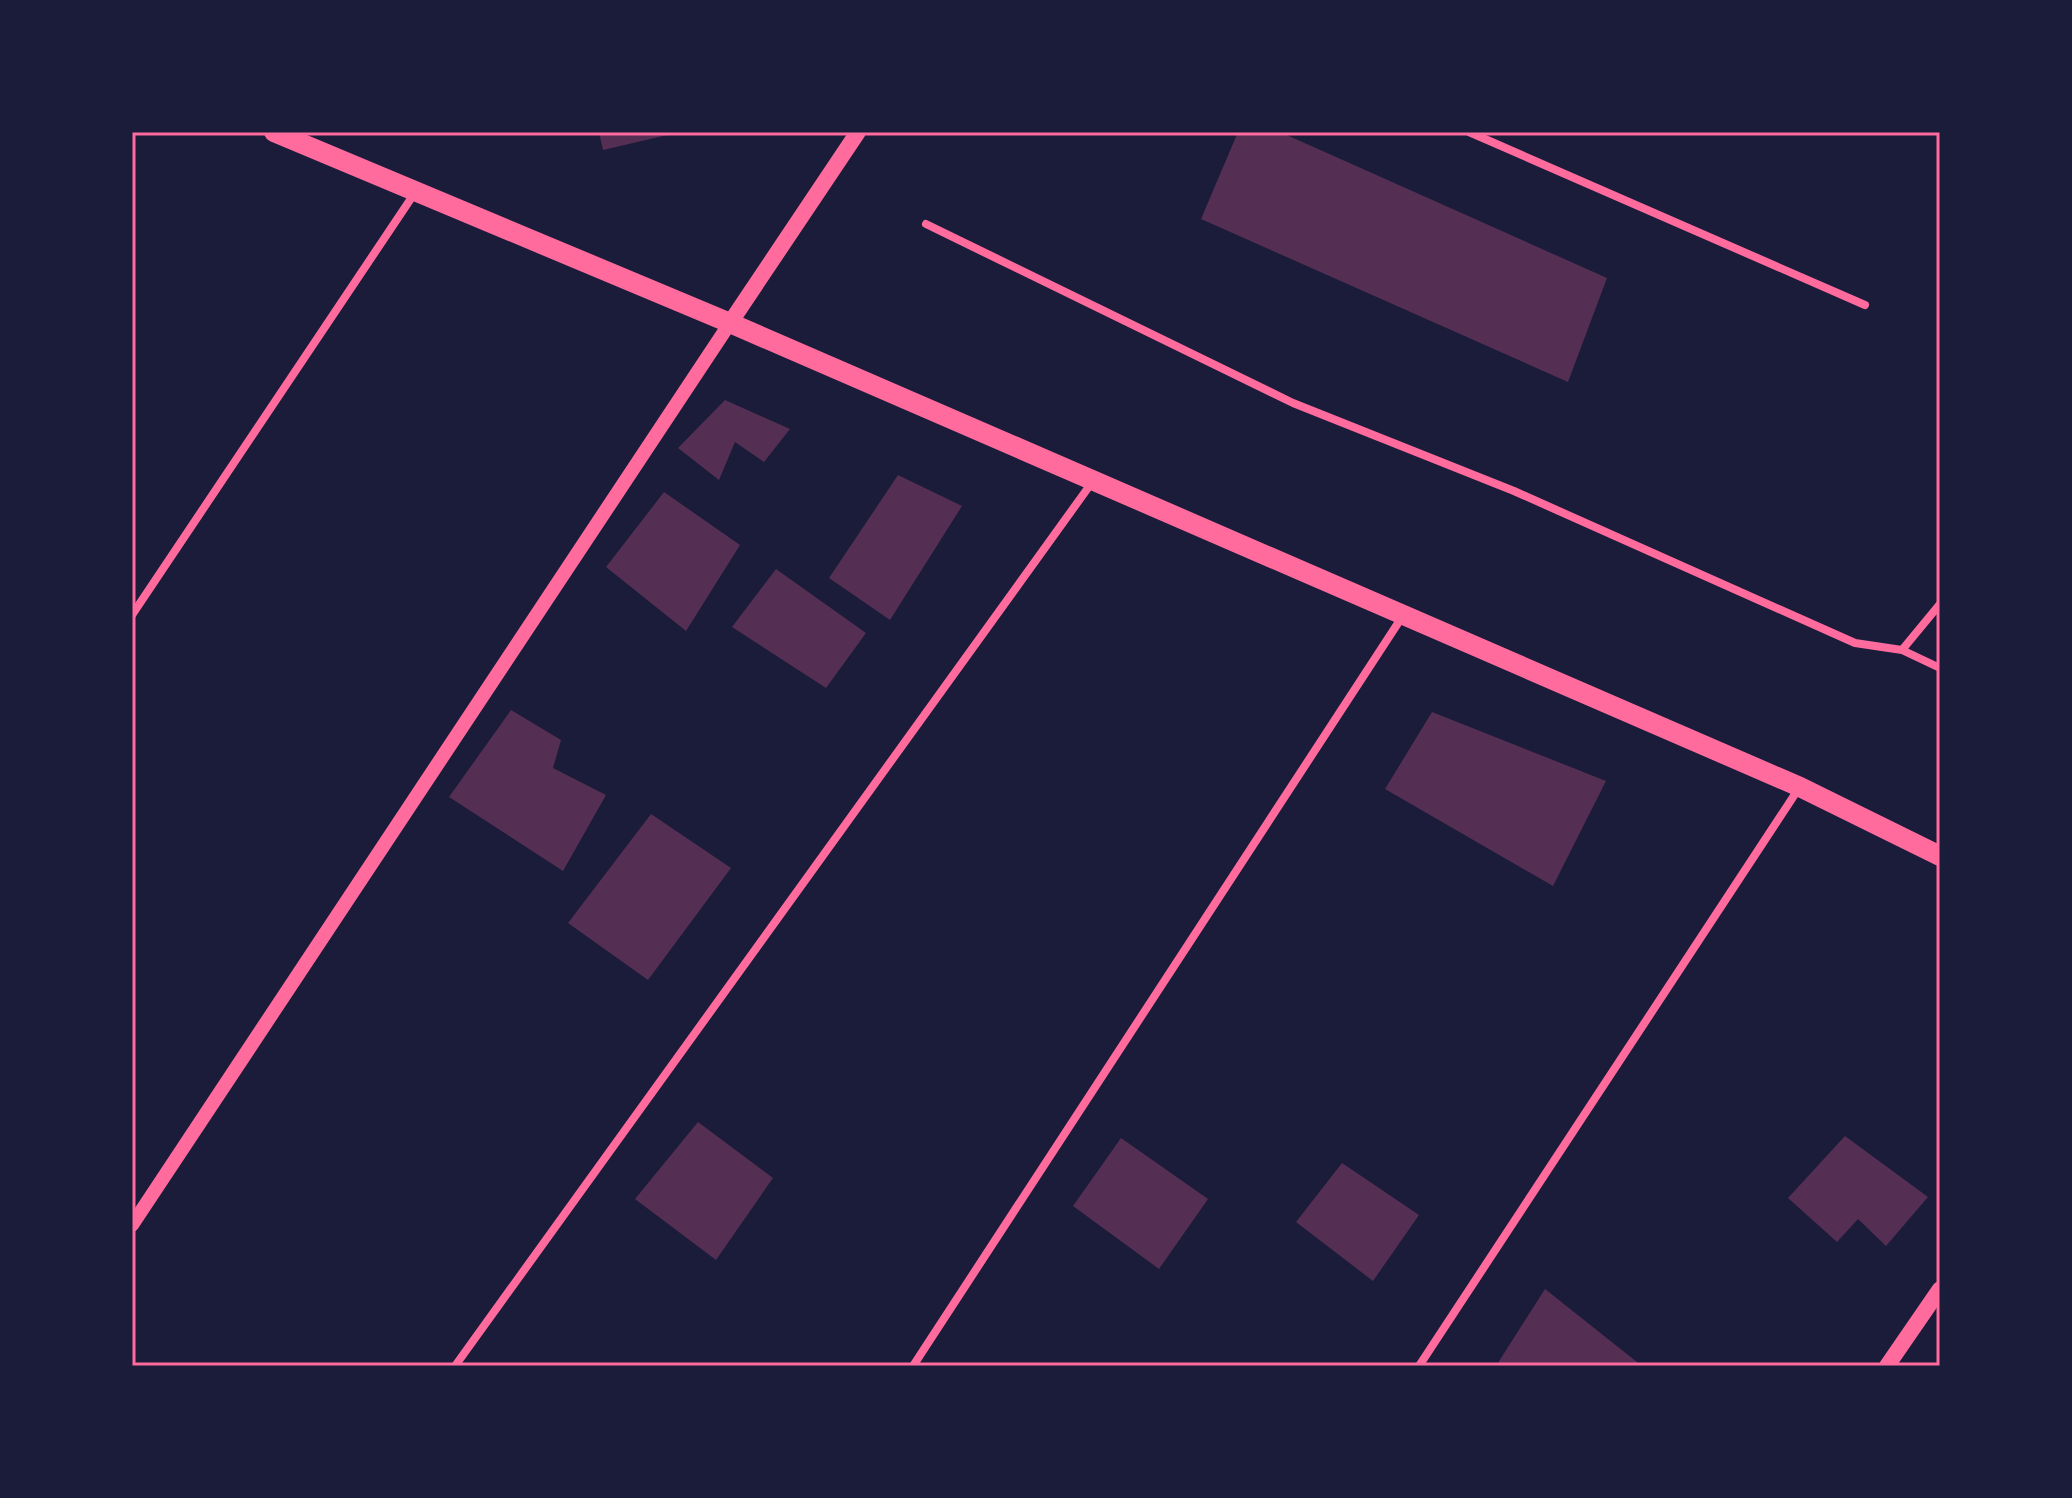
<svg xmlns="http://www.w3.org/2000/svg" width="2072" height="1498" font-family="'Golos Text',sans-serif">
<style>
.building{fill:#542f53}
.lines{fill:none;stroke-linecap:round;stroke-linejoin:round}
.minor{stroke:#ff6b9d;stroke-width:8}
.tertiary{stroke:#ff6b9d;stroke-width:14}
.secondary{stroke:#ff6b9d;stroke-width:16}
.primary{stroke:#ff6b9d;stroke-width:20}
.neatline{fill:none;stroke:#ff6b9d;stroke-width:3}
</style>
<rect width="100%" height="100%" fill="#1b1b3a"/>
<path class="building" d="M599,132H675L676,133L603,150Z
M1238,132H1280L1607,278L1568,382L1201,219Z
M725,400L790,429L764,462L735,442L719,480L678,448Z
M898,475L962,506L890,620L829,578Z
M664,492L740,545L686,631L606,567Z
M776,569L866,633L826,688L732,627Z
M511,710L561,740L553,768L606,795L563,871L449,797Z
M1432,712L1606,781L1553,886L1385,789Z
M651,814L731,868L648,980L568,923Z
M698,1122L773,1178L716,1260L635,1199Z
M1845,1136L1928,1197L1886,1246L1858,1219L1837,1242L1788,1198Z
M1121,1138L1208,1199L1159,1269L1073,1206Z
M1342,1163L1419,1215L1373,1281L1296,1222Z
M1545,1289L1642,1366H1496Z"/>
<g class="lines">
<path class="minor" d="M1469,132L1865,305
M926,224L1293,403L1514,491L1855,643L1902,650L1940,668
M132,615L414,194
M1902,650L1940,604
M455,1366L1093,481
M913,1366L1402,617
M1419,1366L1799,788"/>
<path class="tertiary" d="M132,1225L730,323"/>
<path class="secondary" d="M730,323L858,132
M1887,1366L1940,1289"/>
<path class="primary" d="M274,132L730,323L1800,787L1940,856"/>
</g>
<rect width="2072" height="1498" fill="none" stroke="#1b1b3a" stroke-width="268"/>
<rect x="134" y="134" width="1804" height="1230" class="neatline"/>
</svg>
